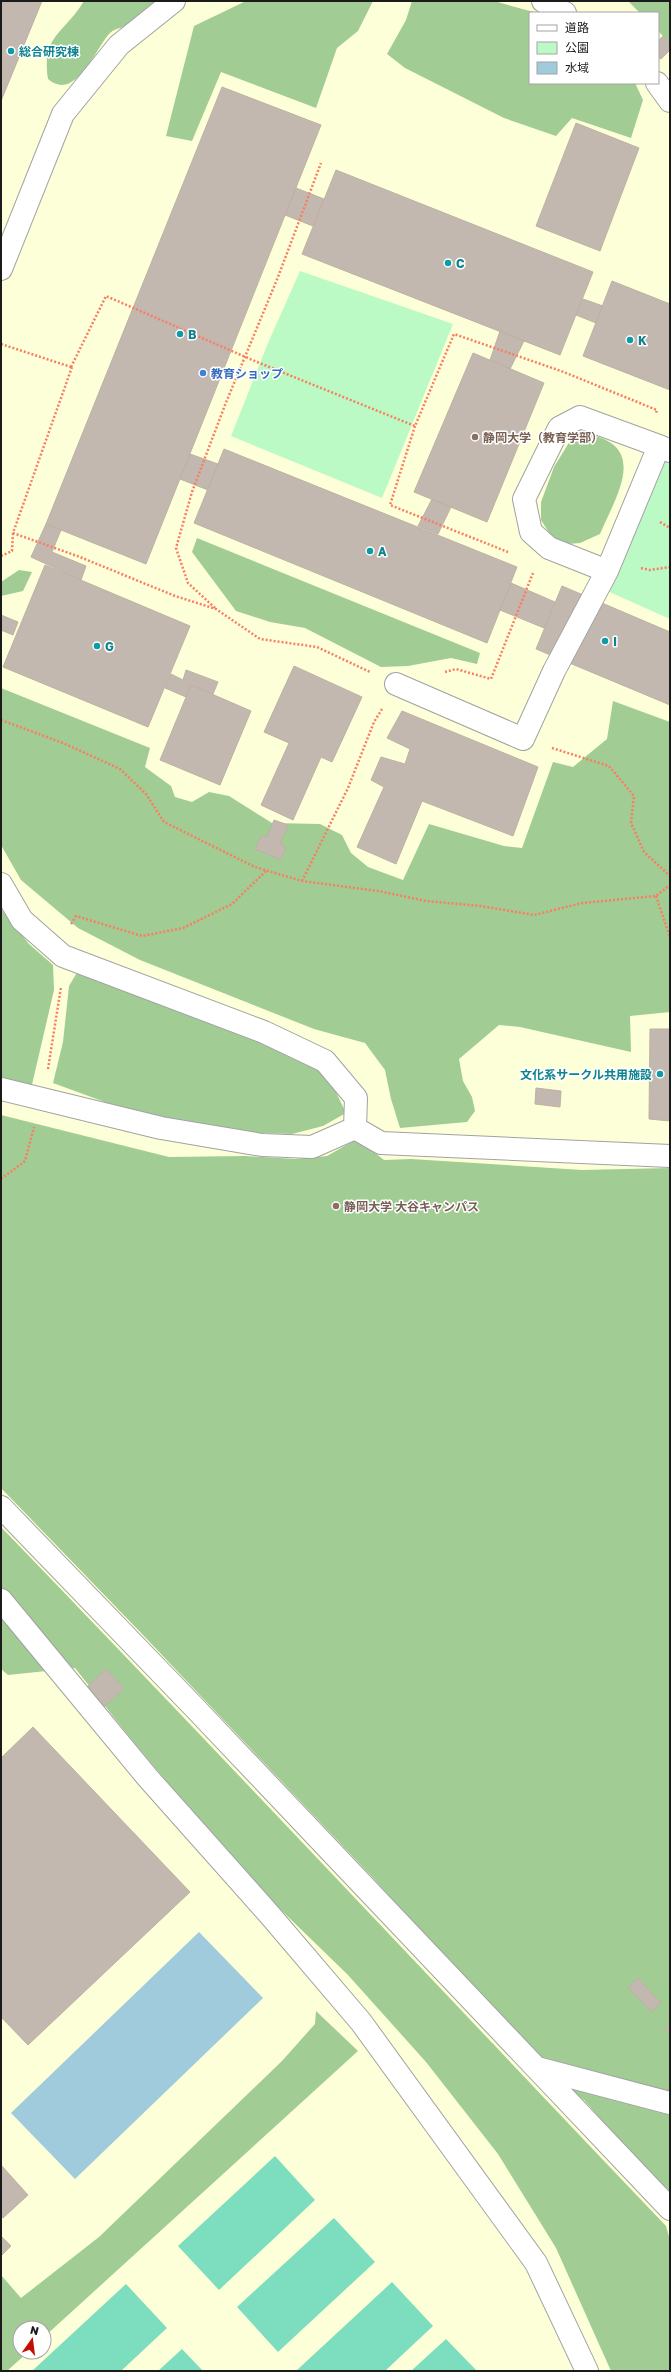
<svg xmlns="http://www.w3.org/2000/svg" width="671" height="2372" font-family="'Golos Text','Noto Sans JP',sans-serif">
<style>
.education{fill:#fdffd8;fill-rule:evenodd}
.forest{fill:#a1cd94}
.park{fill:#bbfac4}
.pitch{fill:#7cdebe}
.water{fill:#9fcbdc}
.building{fill:#c2b8b0;stroke:#bfb1a3}
.lines{fill:none;stroke-linecap:round;stroke-linejoin:round}
.minor-casing{stroke:#a2a2a2;stroke-width:24}
.path{stroke:#fb7c63;stroke-width:2.5;stroke-dasharray:2 2;stroke-linecap:butt}
.minor{stroke:#fff;stroke-width:22}
.culture-dot{fill:#0f9aa8;stroke:#fff;stroke-width:1.5}
.shop-dot{fill:#3f7fe0;stroke:#fff;stroke-width:1.5}
.education-dot{fill:#8d6e63;stroke:#fff;stroke-width:1.5}
.labels{text-anchor:middle;dominant-baseline:central;stroke-width:3;stroke-linejoin:round;paint-order:stroke}
.culture-label{font-size:12px;font-weight:bold;fill:#0d838f;stroke:#fff;text-anchor:start}
.shop-label{font-size:12px;font-weight:bold;fill:#366cbe;stroke:#fff;text-anchor:start}
.education-label{font-size:12px;font-weight:bold;fill:#785e54;stroke:#fff;text-anchor:start}
</style>
<rect width="100%" height="100%" fill="#edeae0"/>
<path class="education" d="M1,1H670V2371H1ZM530,13H658V83H530ZM20,2328H44V2352H20Z"/>
<path class="forest" d="M84,1H160C154,8 147,18 139,23C130,28 117,26 110,33C96,47 76,103 48,79C41,35 65,33 84,1Z
M246,1H373L358,31L337,48L316,108L221,72L192,141L166,136L194,26Z
M412,1H494L537,13H530V83H635L643,100L631,138L572,118L556,136L504,118L405,68L387,54L406,20Z
M628,1H670V43L658,31V13H640Z
M587,434C650,446 616,496 600,534L580,543L568,544L551,536L541,520V502L554,467L570,441Z
M197,538L480,653L477,664L451,658L408,666L381,667L305,628L270,622L236,611L192,552Z
M19,570L32,572L23,591L1,596V582Z
M1,688L150,748L145,767L171,786L175,797L192,802L209,792L229,796L272,823L320,824L342,835L351,853L368,867L403,880L429,824L504,846L522,848L553,762L573,767L607,739L613,701L670,722V1012L630,1016L631,1052L520,1027L499,1025L459,1059L463,1081L472,1097L475,1111L467,1122L400,1128L391,1099L385,1070L365,1043L314,1029L140,960L78,928L21,880L1,845Z
M1,909L29,944L53,965L54,990L31,1089L1,1082Z
M78,971L108,985L146,996L313,1063L334,1088L346,1113L323,1126L292,1134L227,1132L177,1119L143,1116L53,1083L63,1042L69,986Z
M1,1115L169,1157L245,1156L295,1159L327,1156L357,1139L384,1160L411,1159L582,1170L670,1168V2092L544,2059L453,1967L374,1879L143,1635L1,1488Z
M1,1527C224,1758 444,1993 666,2226L670,2240V2371H611L556,2248L498,2154L426,2062L348,1975L242,1872L128,1735L75,1668L8,1675L1,1669Z
M316,2011L358,2051L44,2337V2328H20V2352H28L7,2371H1V2275L21,2298L99,2237L282,2061L315,2024Z
M561,2083L670,2112V2191L642,2166L584,2100Z"/>
<path class="park" d="M300,271L453,324L382,498L231,436L268,343Z
M661,458L670,461V619L605,590Z"/>
<path class="pitch" d="M275,2156L315,2200L219,2290L178,2246Z
M334,2218L375,2262L278,2352L237,2307Z
M392,2282L433,2326L385,2371H296Z
M126,2284L167,2328L121,2371H32Z
M446,2339L477,2371H411Z
M182,2349L203,2371H158Z"/>
<path class="water" d="M199,1932L263,1998L75,2179L11,2113Z"/>
<path class="building" d="M1,1H42L1,101Z
M663,36L670,43V50L661,59L658,57V41Z
M222,87L321,125L146,564L46,524Z
M576,123L639,148L600,251L536,226Z
M336,170L593,272L560,355L302,254Z
M296,188L324,199L313,226L285,215Z
M612,281L670,304V390L583,356Z
M583,299L603,306L596,323L576,315Z
M500,331L524,341L510,369L490,360Z
M473,353L544,383L487,522L414,492Z
M224,449L517,567L487,643L194,523Z
M190,454L218,464L208,490L180,479Z
M432,499L451,507L438,534L418,526Z
M46,524L61,530L52,552L86,566L81,580L31,557Z
M45,565L190,626L148,727L3,667Z
M511,583L555,602L544,628L500,610Z
M562,586L670,632V705L536,649Z
M1,615L18,622L13,635L1,630Z
M294,666L362,697L332,762L321,757L293,820L261,805L289,743L264,732Z
M186,670L218,682L213,694L191,685L186,697L165,688L171,674L183,680Z
M191,685L251,711L220,785L160,760Z
M402,711L538,767L513,836L422,801L396,864L357,847L384,787L371,780L381,757L405,764L410,749L387,738Z
M274,820L288,825L280,844L286,847L281,860L255,849L261,836L267,837Z
M650,1029H670V1121L649,1119Z
M536,1088L561,1091L560,1107L535,1104Z
M106,1669L124,1688L104,1707L86,1688Z
M33,1727L190,1892L28,2045L1,2017V1758Z
M638,1978L661,2003L651,2012L628,1987Z
M670,2024V2034L665,2030Z
M1,2165L28,2195L3,2218L1,2216Z
M1,2236L11,2246L1,2256Z"/>
<g class="lines">
<defs>
<path id="minor" d="M543,1L565,13
M657,83L670,101
M1,269L63,114L119,45L174,1
M607,571L549,548L531,532L524,499L559,428L580,417L659,446
M396,684L523,739L554,671L607,571L659,446L670,451
M1,884L22,920L63,956L264,1032L325,1061L356,1098L355,1128L312,1147L262,1145L161,1128L1,1089
M355,1128L381,1143L670,1156
M1,1507L194,1707L670,2209
M1,1600L148,1778L269,1914L361,2022L536,2263L587,2371
M537,2068L670,2103"/>
</defs>
<use href="#minor" class="minor-casing"/>
<path class="path" d="M1,344L71,367
M71,367L106,296L257,362L415,426L454,334L561,371L657,410L656,413
M72,367L13,533L80,557L175,596L216,609L260,639L317,647L370,672
M415,426L390,505L508,552
M660,522L670,528
M1,556L12,551L13,533
M641,568L650,570L670,567
M215,608L188,583L176,548L192,492L225,405L278,277L321,163
M445,672L456,669L491,679L533,573
M1,720L63,743L120,769L146,794L164,822L255,867L302,881L378,891L426,901L481,906L534,915L582,903L656,896L670,885
M552,748L609,766L634,796L631,823L644,852L670,876
M302,881L348,788L374,722L382,709
M656,896L670,937
M71,924L76,916L142,936L183,928L232,904L267,870
M48,1069L61,987
M1,1179L25,1161L34,1127"/>
<use href="#minor" class="minor"/>
</g>
<g class="culture-dot">
<circle cx="11" cy="51" r="4"/>
<circle cx="448" cy="263" r="4"/>
<circle cx="180" cy="334" r="4"/>
<circle cx="630" cy="340" r="4"/>
<circle cx="370" cy="551" r="4"/>
<circle cx="605" cy="641" r="4"/>
<circle cx="97" cy="646" r="4"/>
<circle cx="660" cy="1074" r="4"/>
</g>
<circle class="shop-dot" cx="203" cy="373" r="4"/>
<g class="education-dot">
<circle cx="475" cy="437" r="4"/>
<circle cx="336" cy="1206" r="4"/>
</g>
<g class="labels">
<g class="culture-label">
<text x="19" y="51">総合研究棟</text>
<text x="456" y="263">C</text>
<text x="188" y="334">B</text>
<text x="638" y="340">K</text>
<text x="378" y="551">A</text>
<text x="613" y="641">I</text>
<text x="105" y="646">G</text>
<text x="652" y="1074" text-anchor="end">文化系サークル共用施設</text>
</g>
<g class="shop-label">
<text x="211" y="373">教育ショップ</text>
</g>
<g class="education-label">
<text x="483" y="437">静岡大学（教育学部）</text>
<text x="344" y="1206">静岡大学 大谷キャンパス</text>
</g>
</g>
<rect width="671" height="2372" fill="none" stroke="#1b1b1b" stroke-width="4"/>
<rect x="529" y="12" width="130" height="72" fill="#ffffff" stroke="#a4a4a4"/>
<rect x="537" y="25" width="20" height="6" fill="#ffffff" stroke="#a4a4a4"/>
<text x="565" y="32" font-size="12" fill="#1b1b1b">道路</text>
<rect x="537" y="42" width="20" height="12" fill="#bbfac4" stroke="#a4a4a4"/>
<text x="565" y="52" font-size="12" fill="#1b1b1b">公園</text>
<rect x="537" y="62" width="20" height="12" fill="#9fcbdc" stroke="#a4a4a4"/>
<text x="565" y="72" font-size="12" fill="#1b1b1b">水域</text>
<g transform="translate(32 2340) rotate(14)"><circle r="19" fill="#ffffff" stroke="#a4a4a4"/>
<path d="M0-3L7 15L0 10L-7 15Z" fill="#c70c00"/>
<text y="-6" font-size="11" font-weight="bold" text-anchor="middle" fill="#1b1b1b">N</text>
</g>
</svg>
